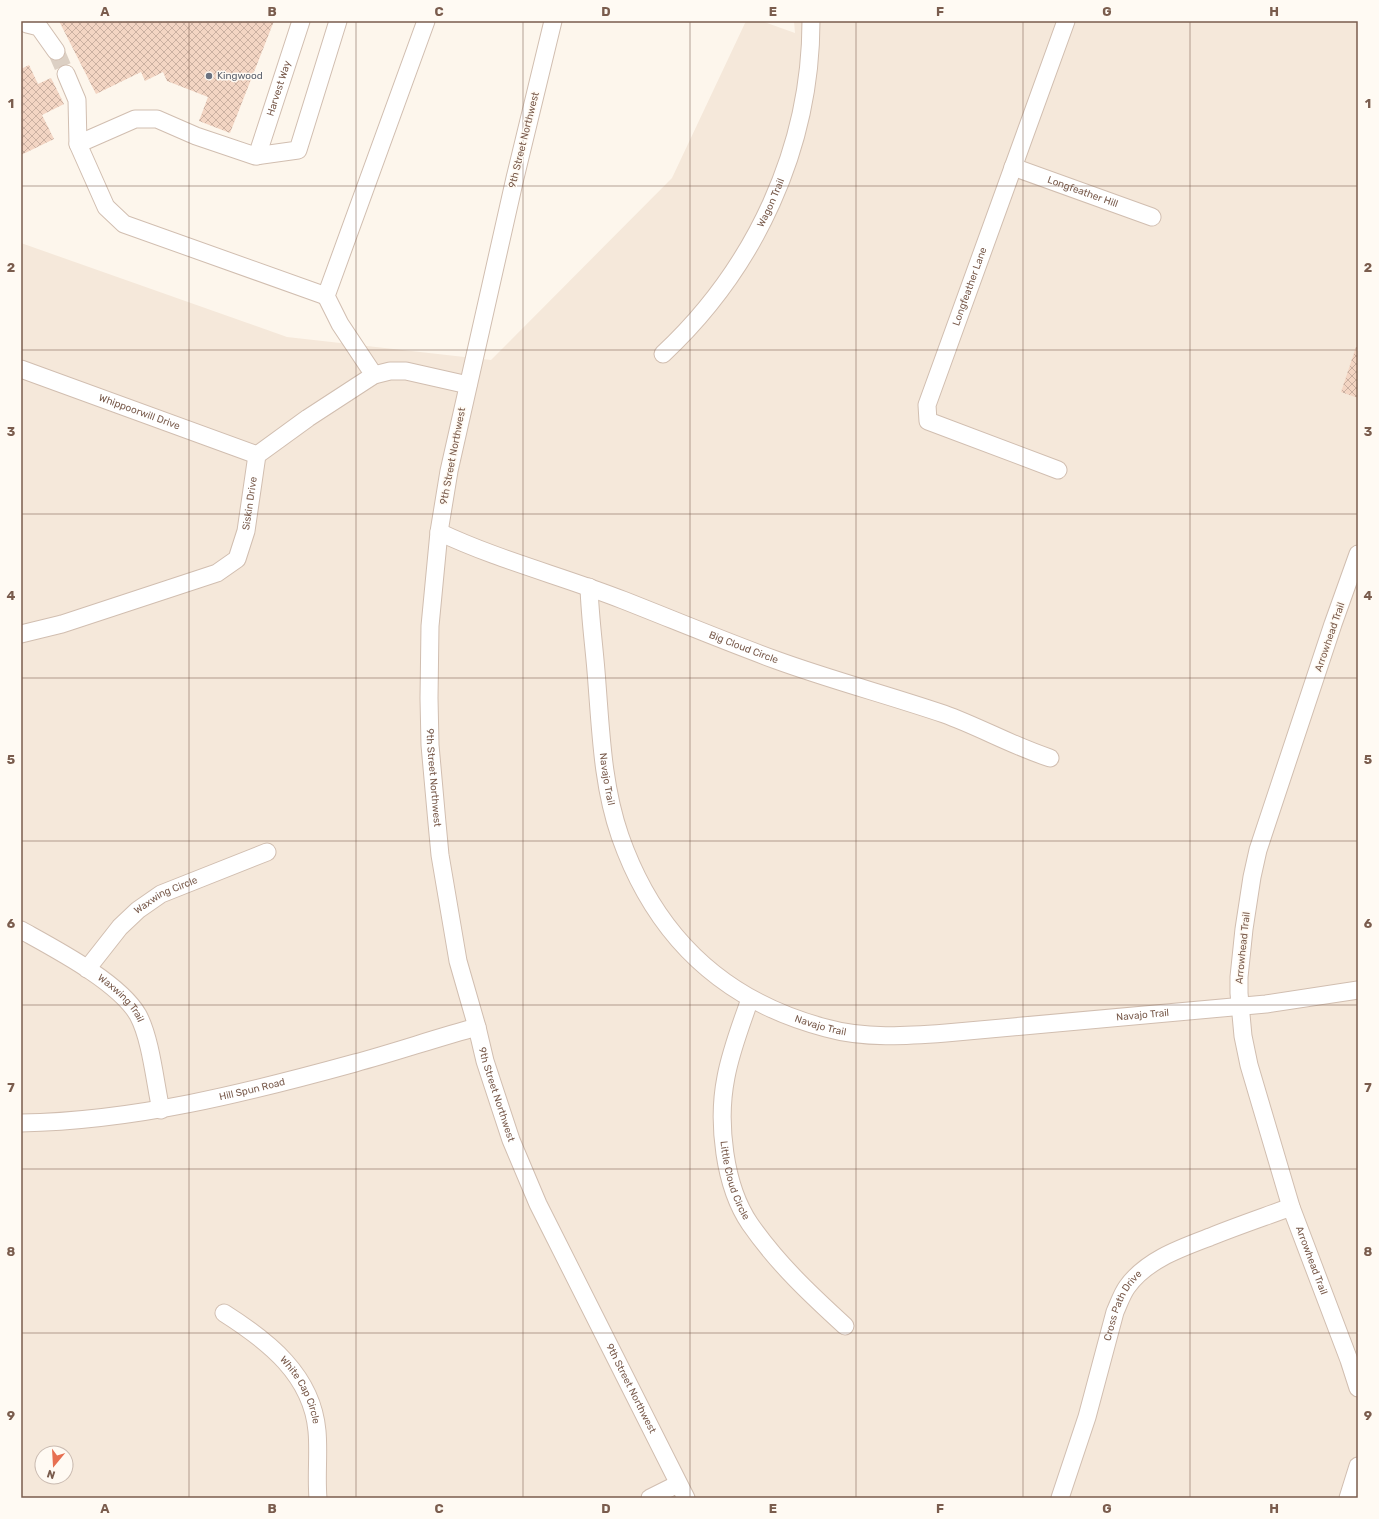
<svg xmlns="http://www.w3.org/2000/svg" width="1379" height="1519" font-family="Rubik,sans-serif">
<style>
.residential{fill:#f5e8da;fill-rule:evenodd}
.building{fill:url(#building-cross-hatch)}
.lines{fill:none;stroke-linecap:round;stroke-linejoin:round}
.minor-tunnel{stroke:#dcd0c4;stroke-width:17;stroke-dasharray:17 8;stroke-linecap:butt}
.minor-casing{stroke:#d1beb0;stroke-width:19}
.minor{stroke:#fff;stroke-width:17}
.grid{fill:none;stroke:#7a5c4d;stroke-width:1;stroke-opacity:0.55}
.worship-dot{fill:#6b7280;stroke:#fffaf3;stroke-width:1.5}
.labels{text-anchor:middle;dominant-baseline:central;stroke-width:3;stroke-linejoin:round;paint-order:stroke}
.worship-label{font-size:10px;fill:#5b616d;stroke:#fffaf3;text-anchor:start}
.street-label{font-size:10px;fill:#7a5c4d;stroke:#fffaf3}
.neatline{fill:none;stroke:#7a5c4d;stroke-width:1.5}
.grid-label{font-size:13px;text-anchor:middle;font-weight:bold;fill:#7a5c4d}
</style>
<defs>
<pattern id="building-cross-hatch" width="8" height="8" patternUnits="userSpaceOnUse"><rect width="8" height="8" fill="#f3d5c3"/><path d="M0 0l8 8M0 8l8-8" fill="none" stroke="#cab0a1"/></pattern>
</defs>
<rect width="100%" height="100%" fill="#fdf6ec"/>
<path class="residential" d="M746,21H761L795,33L794,21H1358V1498H21V243L287,337L491,360L672,178ZM42,1453H66V1477H42Z"/>
<path class="building" d="M59,21H274L230,133L199,121L208,97L167,81L163,72L145,81L141,72L96,94Z
M29,65L38,84L51,78L64,104L42,115L54,139L21,155V69Z
M1356,347H1358V398L1341,392Z"/>
<g class="lines">
<path class="minor-tunnel" d="M56,51L66,74"/>
<defs>
<g id="minor">
<path d="M23,21L27,24L39,27L56,51"/>
<path id="s1" d="M553,21L515,178L449,471L439,532L430,626L429,698L430,745L437,823L440,855L458,961L477,1027L485,1061L511,1140L538,1204L686,1498"/>
<path d="M66,74L77,100L78,144"/>
<path id="s2" d="M257,156L301,21"/>
<path id="s3" d="M1013,167L1152,217"/>
<path d="M326,296L124,224L106,207L78,144L135,119H157L196,136L255,156L298,150L338,21"/>
<path id="s4" d="M663,354C755,268 811,148 811,21"/>
<path id="s5" d="M21,369L257,455"/>
<path d="M374,375L340,324L326,296L426,21"/>
<path id="s6" d="M1058,470L928,421L927,405L1066,21"/>
<path id="s7" d="M439,532C498,560 562,576 623,600C674,620 724,641 776,660C831,680 888,695 944,714C980,727 1013,746 1050,758"/>
<path id="s8" d="M1358,554L1333,624L1258,850L1252,877L1244,929L1239,977V993L1243,1036L1249,1065L1291,1207L1349,1360L1358,1388"/>
<path id="s9" d="M589,587C590,620 595,652 597,684C601,735 603,787 620,836C655,936 723,1001 826,1028C865,1039 906,1036 946,1033L1266,1004L1358,990"/>
<path id="s10" d="M21,634L62,624L217,573L237,559L246,531L257,455L308,418L374,375L390,371H406L468,385"/>
<path id="s11" d="M21,930C55,949 119,982 138,1015C151,1039 155,1083 161,1110"/>
<path id="s12" d="M87,969L120,927L138,910L161,894L267,852"/>
<path id="s13" d="M750,999C741,1025 731,1050 726,1077C717,1122 724,1186 750,1224C777,1263 810,1294 845,1326"/>
<path id="s14" d="M21,1123C135,1121 246,1093 355,1063C396,1052 436,1038 477,1027"/>
<path id="s15" d="M224,1313C268,1341 312,1375 317,1431C319,1453 316,1476 318,1498"/>
<path d="M650,1498L678,1484"/>
<path id="s16" d="M1060,1498L1087,1417L1115,1312C1119,1303 1122,1294 1127,1287C1146,1260 1181,1248 1210,1237C1237,1226 1264,1217 1291,1207"/>
<path d="M1348,1498L1358,1466"/>
</g>
</defs>
<use href="#minor" class="minor-casing"/>
<use href="#minor" class="minor"/>
</g>
<path class="grid" d="M189,21V1498M356,21V1498M523,21V1498M690,21V1498M856,21V1498M1023,21V1498M1190,21V1498M21,186H1358M21,350H1358M21,514H1358M21,678H1358M21,841H1358M21,1005H1358M21,1169H1358M21,1333H1358"/>
<circle class="worship-dot" cx="209" cy="76" r="4"/>
<g class="labels">
<g class="worship-label">
<text x="217" y="76">Kingwood</text>
</g>
<g class="street-label">
<text stroke="none"><textPath href="#s2" startOffset="71">Harvest Way</textPath></text>
<text transform="translate(524 140) rotate(-76)">9th Street Northwest</text>
<text stroke="none"><textPath href="#s3" startOffset="74">Longfeather Hill</textPath></text>
<text stroke="none"><textPath href="#s4" startOffset="187">Wagon Trail</textPath></text>
<text stroke="none"><textPath href="#s6" startOffset="281">Longfeather Lane</textPath></text>
<text stroke="none"><textPath href="#s5" startOffset="126">Whippoorwill Drive</textPath></text>
<text transform="translate(453 456) rotate(-79)">9th Street Northwest</text>
<text stroke="none"><textPath href="#s10" startOffset="287">Siskin Drive</textPath></text>
<text transform="translate(1330 637) rotate(-71)">Arrowhead Trail</text>
<text stroke="none"><textPath href="#s7" startOffset="326">Big Cloud Circle</textPath></text>
<text stroke="none"><textPath href="#s1" startOffset="770">9th Street Northwest</textPath></text>
<text stroke="none"><textPath href="#s9" startOffset="193">Navajo Trail</textPath></text>
<text stroke="none"><textPath href="#s12" startOffset="110">Waxwing Circle</textPath></text>
<text transform="translate(1243 948) rotate(-84)">Arrowhead Trail</text>
<text stroke="none"><textPath href="#s11" startOffset="122">Waxwing Trail</textPath></text>
<text stroke="none"><textPath href="#s9" startOffset="864">Navajo Trail</textPath></text>
<text stroke="none"><textPath href="#s9" startOffset="540">Navajo Trail</textPath></text>
<text stroke="none"><textPath href="#s14" startOffset="234">Hill Spun Road</textPath></text>
<text stroke="none"><textPath href="#s1" startOffset="1094">9th Street Northwest</textPath></text>
<text stroke="none"><textPath href="#s13" startOffset="187">Little Cloud Circle</textPath></text>
<text stroke="none"><textPath href="#s8" startOffset="735">Arrowhead Trail</textPath></text>
<text stroke="none"><textPath href="#s16" startOffset="203">Cross Path Drive</textPath></text>
<text stroke="none"><textPath href="#s1" startOffset="1418">9th Street Northwest</textPath></text>
<text stroke="none"><textPath href="#s15" startOffset="111">White Cap Circle</textPath></text>
</g>
</g>
<rect width="1379" height="1519" fill="none" stroke="#fffaf3" stroke-width="44"/>
<g transform="translate(54 1465) rotate(198)"><circle r="19" fill="#fffaf3" stroke="#cabbb1"/>
<path d="M0-3L7 15L0 10L-7 15Z" fill="#e76f51"/>
<text y="-6" font-size="11" font-weight="bold" text-anchor="middle" fill="#7a5c4d">N</text>
</g>
<rect x="22" y="22" width="1335" height="1475" class="neatline"/>
<g class="grid-label">
<text x="105" y="16">A</text>
<text x="272" y="16">B</text>
<text x="439" y="16">C</text>
<text x="606" y="16">D</text>
<text x="773" y="16">E</text>
<text x="940" y="16">F</text>
<text x="1107" y="16">G</text>
<text x="1274" y="16">H</text>
<text x="11" y="108">1</text>
<text x="1368" y="108">1</text>
<text x="11" y="272">2</text>
<text x="1368" y="272">2</text>
<text x="11" y="436">3</text>
<text x="1368" y="436">3</text>
<text x="11" y="600">4</text>
<text x="1368" y="600">4</text>
<text x="11" y="764">5</text>
<text x="1368" y="764">5</text>
<text x="11" y="928">6</text>
<text x="1368" y="928">6</text>
<text x="11" y="1092">7</text>
<text x="1368" y="1092">7</text>
<text x="11" y="1256">8</text>
<text x="1368" y="1256">8</text>
<text x="11" y="1420">9</text>
<text x="1368" y="1420">9</text>
<text x="105" y="1513">A</text>
<text x="272" y="1513">B</text>
<text x="439" y="1513">C</text>
<text x="606" y="1513">D</text>
<text x="773" y="1513">E</text>
<text x="940" y="1513">F</text>
<text x="1107" y="1513">G</text>
<text x="1274" y="1513">H</text>
</g>
</svg>
